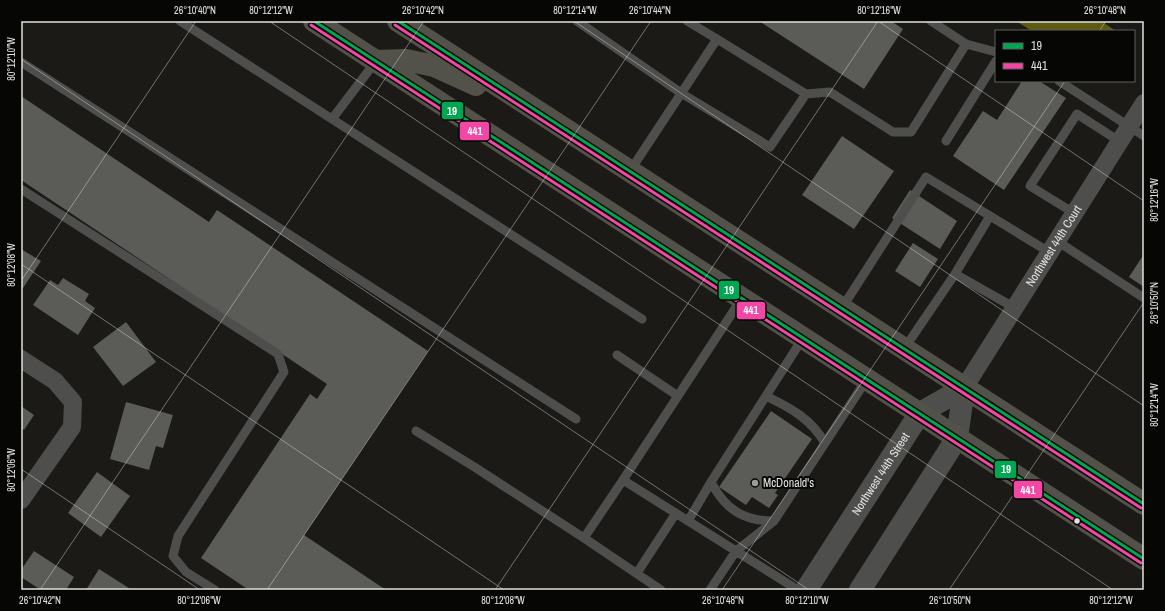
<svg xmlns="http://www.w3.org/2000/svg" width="1165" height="611" font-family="'Archivo Narrow',sans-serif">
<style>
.water{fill:#5d5a13}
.building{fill:#5b5b58}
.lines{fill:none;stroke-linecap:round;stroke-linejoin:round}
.service{stroke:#4e4e4c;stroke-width:9}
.minor{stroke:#4e4e4c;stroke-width:18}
.tertiary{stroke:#4e4e4c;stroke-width:22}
.primary{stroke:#52524a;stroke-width:22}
.bus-1-casing{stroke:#060604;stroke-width:6}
.bus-2-casing{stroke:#060604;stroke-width:6}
.bus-1{stroke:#00a651;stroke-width:3}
.bus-2{stroke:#f346a5;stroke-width:3}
.ticks{fill:none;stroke:#e1e1dd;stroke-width:1;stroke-opacity:0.45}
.poi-dot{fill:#9c9b98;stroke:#060604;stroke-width:1.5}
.bus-dot{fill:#e1e1dd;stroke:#060604;stroke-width:1.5}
.labels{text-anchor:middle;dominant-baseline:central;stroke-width:4;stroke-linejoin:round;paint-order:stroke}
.street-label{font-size:12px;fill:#e1e1dd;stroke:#060604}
.poi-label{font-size:12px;fill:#e1e1dd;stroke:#060604;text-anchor:start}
.line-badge{stroke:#060604;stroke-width:1.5}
.badge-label{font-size:11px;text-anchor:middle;font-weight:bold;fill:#fff}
.neatline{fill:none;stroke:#e1e1dd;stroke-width:1.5}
.ticks-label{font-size:10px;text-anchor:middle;fill:#e1e1dd}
</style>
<rect width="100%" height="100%" fill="#1b1a17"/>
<path class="water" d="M1016,21H1101L1116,31H1032Z"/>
<path class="building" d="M759,21H891L903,29L864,89Z
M1022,81H1039L1066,98L1004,190L953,156L983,111L997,120Z
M21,96L209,222L217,210L428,351L304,535L386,590H249L201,558L310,394L317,399L327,384L21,180Z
M842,136L894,171L854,229L802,195Z
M910,190L957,221L940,249L892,218Z
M913,243L938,259L920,287L895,271Z
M21,249L41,261L21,291Z
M1144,254V287L1129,277Z
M63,278L89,294L85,301L95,308L78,335L33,305L50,280L58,285Z
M126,322L156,362L123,386L93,347Z
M126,402L173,415L163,448L156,446L149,470L110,459Z
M21,406L34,415L24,430L21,428Z
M771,411L812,439L775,493L778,495L769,508L752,497L746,505L719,487Z
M97,472L130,496L101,537L68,513Z
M34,551L74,577L66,590H41L21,577V570Z
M99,569L132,590H86Z"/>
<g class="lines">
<path class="service" d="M180,21L642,319
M577,21L681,93L770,147L806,94
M687,21L717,39
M931,21L966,44L996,52
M21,62L576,419
M1059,81L1144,136
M332,119L376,61
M946,141L996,61
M630,171L717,39L806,94L830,92L893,132H911L966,44
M21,189L278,354L284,372L178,536L173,556L186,572L215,590
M1074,213L1030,186L1077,114L1119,141
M1057,241L1144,298
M955,274L990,216
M742,298L623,480L798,590
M842,308L926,177L1049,252
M904,349L955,274L1015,308
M617,355L678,396
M766,396C791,408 811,419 825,443
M416,431L476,468L584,538
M623,480L584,538L661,590
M711,482C725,509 743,521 774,521
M688,521L711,482L803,338
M637,573L676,513
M710,590L736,551L774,521L867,379"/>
<g class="minor">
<path d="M21,359L55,381L73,402L72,427L21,500"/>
<path id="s1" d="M964,388L1144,103"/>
</g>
<g class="tertiary">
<path id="s2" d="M806,590L920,413L964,388"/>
<path d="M860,590L957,438L964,388"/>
</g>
<path class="primary" d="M314,21L1144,559
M398,21L1144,504
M376,61L406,60L434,66L476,85"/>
<defs>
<path id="bus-1" d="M314,21L1144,559
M398,21L1144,504"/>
<path id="bus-2" d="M311,25L1141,563
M395,25L1141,508"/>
</defs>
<use href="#bus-1" class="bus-1-casing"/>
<use href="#bus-2" class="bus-2-casing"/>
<use href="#bus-1" class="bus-1"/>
<use href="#bus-2" class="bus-2"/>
</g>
<path class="ticks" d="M269,21L1113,590M574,21L1144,406M878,21L1144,201M1099,31L1106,21M21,59L809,590M21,264L504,590M21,281L196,21M21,469L200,590M40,590L424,21M267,590L651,21M495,590L878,21M722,590L1065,81M949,590L1144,302"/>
<circle class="poi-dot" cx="755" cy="483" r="4"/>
<circle class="bus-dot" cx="1077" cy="521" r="3.5"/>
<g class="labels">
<g class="street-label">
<text stroke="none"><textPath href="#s1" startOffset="168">Northwest 44th Court</textPath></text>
<text stroke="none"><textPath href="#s2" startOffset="138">Northwest 44th Street</textPath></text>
</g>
<g class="poi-label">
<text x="763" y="483">McDonald's</text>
</g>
</g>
<g class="line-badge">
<rect x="441" y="101" width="23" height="19" rx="4" fill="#00a651"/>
<rect x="459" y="121" width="31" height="20" rx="4" fill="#f346a5"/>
<rect x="718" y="280" width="22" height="20" rx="4" fill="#00a651"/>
<rect x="736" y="301" width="30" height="19" rx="4" fill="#f346a5"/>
<rect x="994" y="460" width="23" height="19" rx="4" fill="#00a651"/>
<rect x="1013" y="480" width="30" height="19" rx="4" fill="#f346a5"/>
</g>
<g class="badge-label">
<text x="452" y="115">19</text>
<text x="475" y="135">441</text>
<text x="729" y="294">19</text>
<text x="751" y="314">441</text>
<text x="1006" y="473">19</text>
<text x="1028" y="494">441</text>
</g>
<rect width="1165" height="611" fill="none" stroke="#060604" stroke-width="44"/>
<rect x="995" y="30" width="140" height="52" fill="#060604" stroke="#5e5e5b"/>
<rect x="1003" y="43" width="20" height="6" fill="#00a651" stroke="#5e5e5b"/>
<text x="1031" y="50" font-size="12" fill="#e1e1dd">19</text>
<rect x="1003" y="63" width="20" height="6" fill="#f346a5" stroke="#5e5e5b"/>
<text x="1031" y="70" font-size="12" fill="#e1e1dd">441</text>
<rect x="22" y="22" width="1121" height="567" class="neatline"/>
<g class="ticks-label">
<text x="195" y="14">26°10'40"N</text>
<text x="271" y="14">80°12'12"W</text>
<text x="423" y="14">26°10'42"N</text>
<text x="575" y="14">80°12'14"W</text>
<text x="650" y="14">26°10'44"N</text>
<text x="879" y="14">80°12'16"W</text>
<text x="1105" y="14">26°10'48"N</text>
<text transform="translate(11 59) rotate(-90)" y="4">80°12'10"W</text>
<text transform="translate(1154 200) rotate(-90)" y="4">80°12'16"W</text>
<text transform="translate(11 265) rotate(-90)" y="4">80°12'08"W</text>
<text transform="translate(1154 303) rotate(-90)" y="4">26°10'50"N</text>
<text transform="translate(1154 405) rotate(-90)" y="4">80°12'14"W</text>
<text transform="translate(11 470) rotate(-90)" y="4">80°12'06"W</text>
<text x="40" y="604">26°10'42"N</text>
<text x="199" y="604">80°12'06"W</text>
<text x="503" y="604">80°12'08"W</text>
<text x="723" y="604">26°10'48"N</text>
<text x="807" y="604">80°12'10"W</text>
<text x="950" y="604">26°10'50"N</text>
<text x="1111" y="604">80°12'12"W</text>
</g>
</svg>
